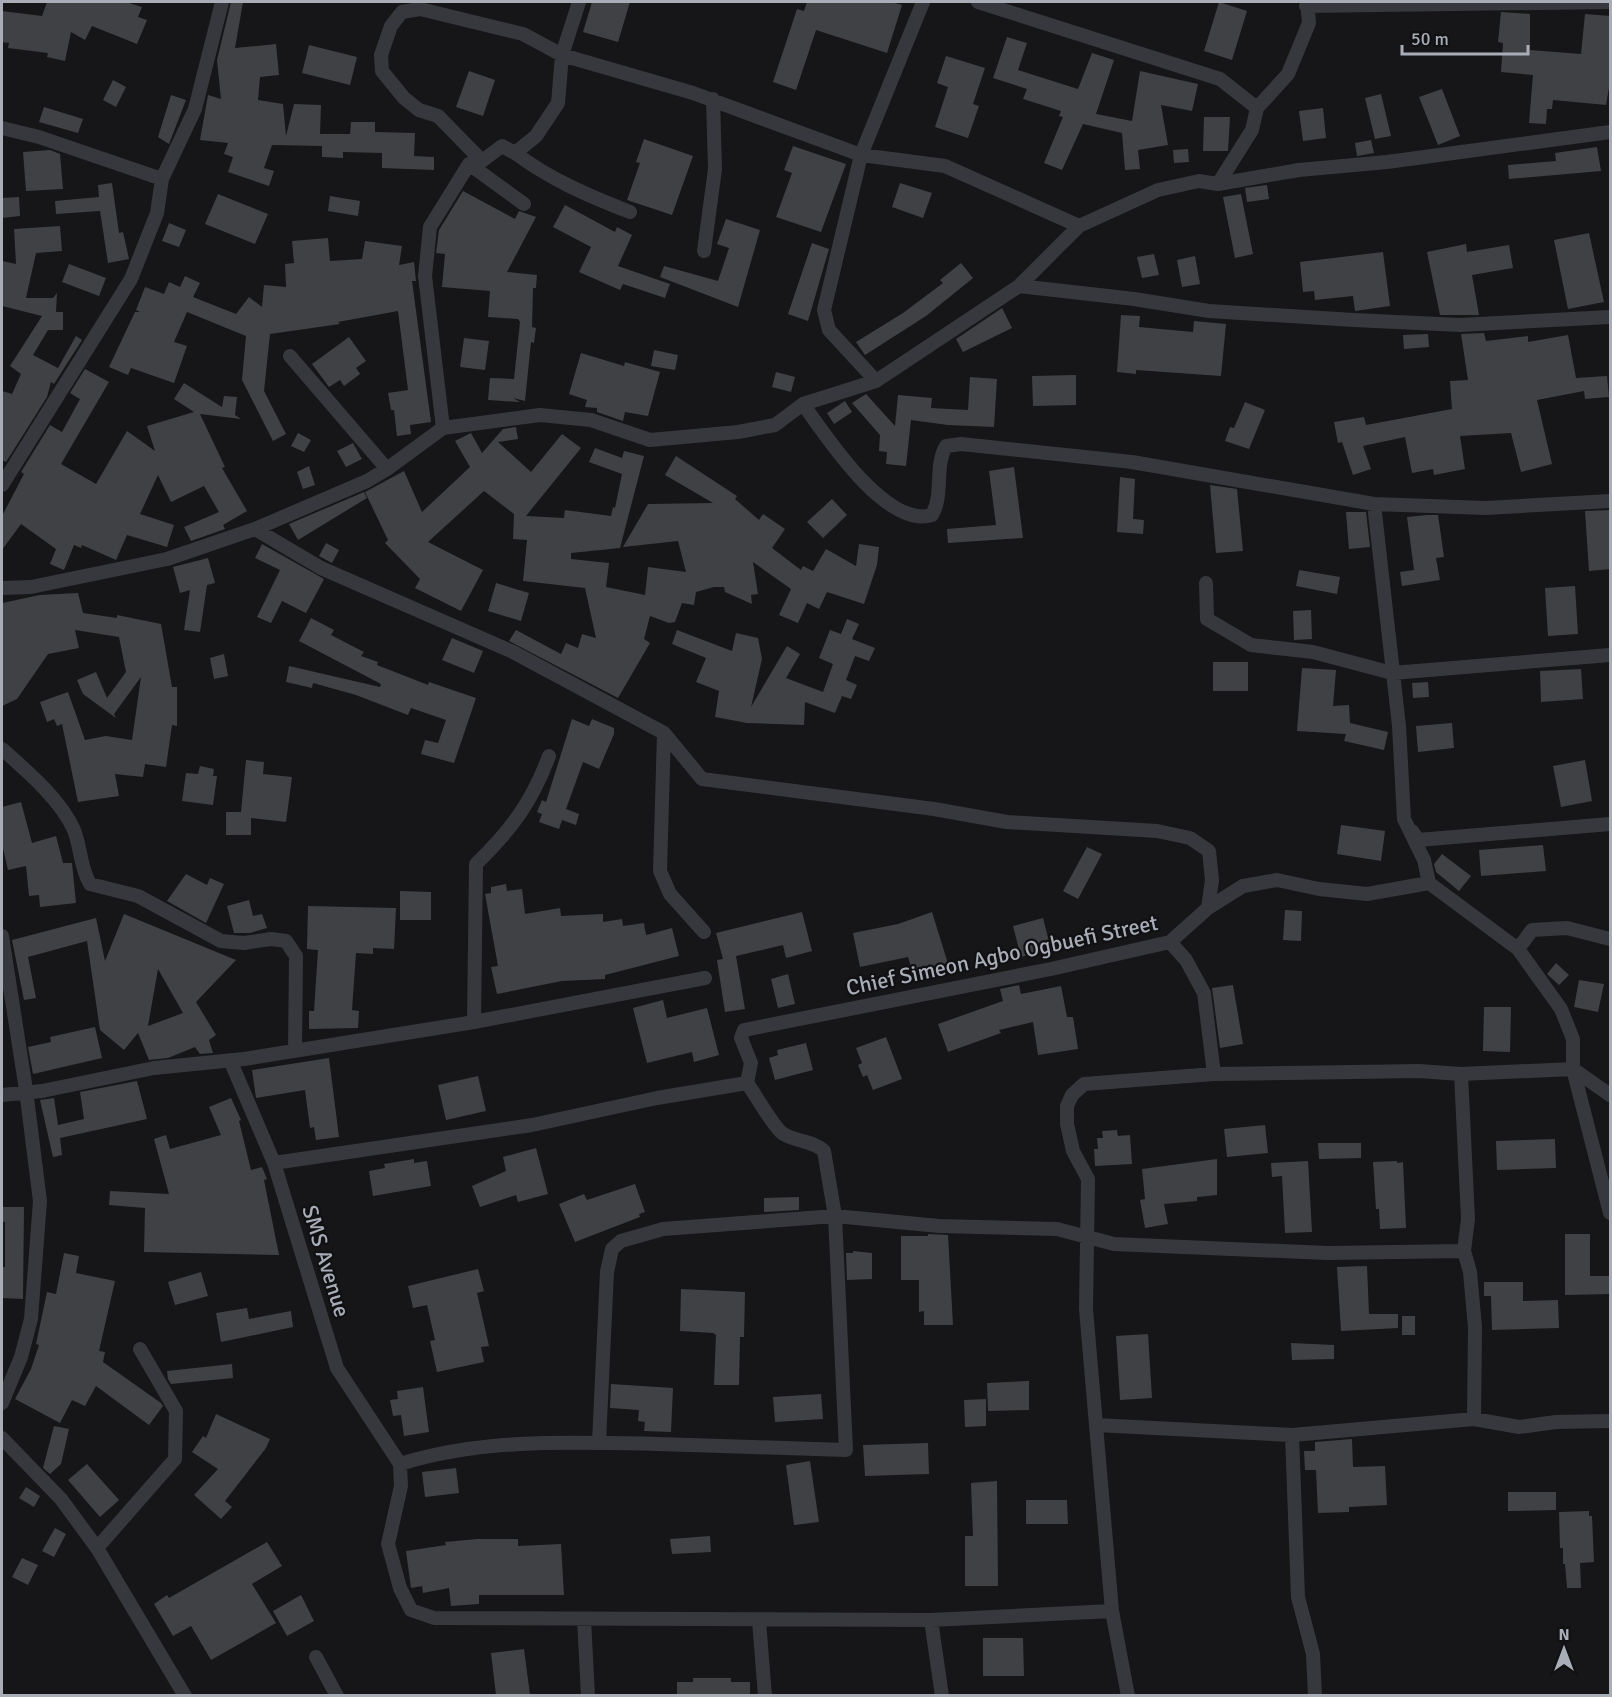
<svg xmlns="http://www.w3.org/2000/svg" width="1612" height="1697" font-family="Signika,sans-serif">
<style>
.building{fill:#404145;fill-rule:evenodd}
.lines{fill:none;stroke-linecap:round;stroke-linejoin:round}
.street{stroke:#37383d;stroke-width:14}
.labels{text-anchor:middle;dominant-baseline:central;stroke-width:4.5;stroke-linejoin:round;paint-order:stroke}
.street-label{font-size:22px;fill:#a8adb8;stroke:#111113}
</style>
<rect width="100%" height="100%" fill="#161618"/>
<path class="building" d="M47,2H126L142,7L138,17L147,20L137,44L92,26L85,40L71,32L65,61L47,57L48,53L8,48L9,43L2,42V11L42,16Z
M231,2H243L235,48L276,44L279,75L260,77L258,100L283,104L286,136L294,104L321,105L320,134H350L351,122H375V132L415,133L414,156L434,157V170L382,168V153L343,152V158L322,157V146L272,145L264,168L274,171L269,186L228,172L233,157L224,154L228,143L200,140L208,95L221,99L217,60Z
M592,2H630L618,42L583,32Z
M807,2H892L902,5L887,53L816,30L796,90L773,82L797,9L804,11Z
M1219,2L1247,11L1232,60L1204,51Z
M1501,12L1530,14V50L1581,54L1585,14L1611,16V76L1606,105L1553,100L1552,109H1547L1546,124L1529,123L1533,75L1501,72L1503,43L1498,42Z
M1007,37L1027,43L1018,70L1078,89L1092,53L1114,60L1096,114L1132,121L1140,71L1198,84L1192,111L1161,105L1168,145L1138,150L1140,169L1125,170L1122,133L1083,124L1062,170L1044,163L1063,117L1059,116L1061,111L1023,99L1027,89L993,78Z
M309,45L357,57L350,85L302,73Z
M946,56L985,68L973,104L979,106L968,138L935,127L948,87L937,83Z
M469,71L495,80L483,116L456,107Z
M113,80L126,87L116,107L103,100Z
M1442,89L1460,136L1438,145L1419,97Z
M1381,94L1391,136L1375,139L1365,98Z
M171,95L186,100L169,144L158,137Z
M44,107L83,119L78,133L39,122Z
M1323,108L1326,138L1303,141L1299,111Z
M1204,117H1230L1228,151H1203Z
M644,139L693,156L672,215L627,200L640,163L636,162Z
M1371,140L1374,153L1357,156L1355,143Z
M793,146L846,164L821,232L776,217L792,173L784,170Z
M1597,147L1601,171L1509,179L1508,165L1556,161L1555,153Z
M1188,149L1189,162L1174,163L1173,150Z
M50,150L60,154L63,189L26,191L23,152Z
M112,183L119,233L123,232L129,259L108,263L100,211L56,214L55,201L99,197L98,185Z
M900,183L932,193L923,218L892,207Z
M1267,185L1269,199L1247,202L1245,188Z
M463,191L515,219L519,211L536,217L507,272L537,275L536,288H533L532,327L536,328L534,343L531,342L525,401L513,398L520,402L488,400L490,378L514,379L520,322L518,319L488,317L490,291L442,287L445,254L436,253L439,230Z
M218,194L268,214L255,244L205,224Z
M1241,194L1253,254L1235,258L1223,197Z
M330,196L360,201L358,216L328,211Z
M19,197L20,216L2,218V198Z
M565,205L615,232L617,227L632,235L618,266L670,284L665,298L623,284L620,290L579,272L591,247L553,227Z
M726,219L760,230L738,307L660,277L664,266L718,281L729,248L717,244Z
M169,223L186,230L179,247L162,241Z
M60,226L62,251L36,253L26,298H53L57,293L56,312H63V330H48L33,355L58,368L76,336L82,340L54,384L51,382L47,397L6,462L2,460V391L12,394L21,374L10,366L42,316L2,306V261L16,264L14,229Z
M1589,233L1604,302L1568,309L1554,240Z
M328,238L330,261L362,259L365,241L402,246L399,265L414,262L416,281H412L431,422L410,425L411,434L397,436L394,410H391L388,393L408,390L398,311L338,322L340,324L270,334L264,391L286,434L273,441L242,380L246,336L187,312L174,342L187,346L174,383L131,368L128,375L109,367L135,312H140L136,310L145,287L164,294L169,282L180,287L185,276L200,283L193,297L236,314L249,297L262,307L264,285L286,287L285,264L294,263L292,241Z
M812,243L829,249L808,321L788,314Z
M1466,244L1467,252L1509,245L1513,268L1472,275L1479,315H1440L1427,252Z
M1383,252L1390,306L1355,311L1353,296L1315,300L1314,291L1303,292L1300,262Z
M1154,254L1159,275L1142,278L1137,257Z
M1195,256L1200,284L1182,287L1177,260Z
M961,263L973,278L926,316L865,355L856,342L903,313L943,283L940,280Z
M69,264L106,278L99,296L62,282Z
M1002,308L1012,328L963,352L956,339Z
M1121,315L1140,316L1139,327L1193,332L1194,321L1226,324L1221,376L1136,370V374L1117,372Z
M1484,333L1486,341L1528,336V342L1568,335L1576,378L1607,376L1609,397L1585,399L1584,391L1537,400L1552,464L1521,472L1511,433L1460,436L1465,469L1434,475L1433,469L1412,473L1405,437L1363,446L1371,469L1353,475L1342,442L1338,443L1334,422L1364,417L1366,425L1452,409L1450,381L1468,380L1461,334Z
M1428,334L1429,347L1404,349L1403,335Z
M349,337L366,361L356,368L360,374L344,386L340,380L329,387L312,364Z
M464,338L489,341L485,370L460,367Z
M654,350L678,355L675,370L651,366Z
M581,353L624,366L625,362L660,372L648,416L625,412L623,421L597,412V408L585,407L587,400L569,394Z
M85,369L109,382L61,464L96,484L127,431L155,451L147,426L194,412L174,399L184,383L222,407L224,396L237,397L235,415L241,419L200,414L225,467L222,468L247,511L223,525L225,529L191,541L184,527L219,512L204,486L171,502L158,475L140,514L174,525L167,547L127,535L116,560L82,545L81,548L74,545L64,570L50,564L56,549L21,524L2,550V516L24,474L21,472L50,425L62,432L80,399L70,393Z
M776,372L795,377L791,392L772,387Z
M1076,375V405L1033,406L1032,376Z
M970,377L997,379L994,427L948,425L911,420L906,466L886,464L887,452L879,451L880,435L852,403L866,394L895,426L898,395L932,398L931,408L968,410Z
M845,401L852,412L834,424L827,413Z
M1245,402L1265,410L1249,449L1225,441L1230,427L1234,428Z
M516,427L518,439L498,442L531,472L562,434L581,448L526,516L564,518L565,510L611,516L613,507L615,508L622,474L589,462L595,448L622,458L624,451L644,456L620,548L571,553V559L609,563L606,587L645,595L648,567L686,572L678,541L623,547L648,504L713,503L665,475L676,456L737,496L735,499L759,520L763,514L785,529L772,548L801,570L803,566L813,571L826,549L856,566L859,544L879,547L877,565L864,604L827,592L819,609L807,603L798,623L779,615L791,589L753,562L758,594L751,595L752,604L725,592L724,587H714L696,592L694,605L682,603L675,622L669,623L650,616L644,639L650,643L618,698L509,641L516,630L561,654L566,643L578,648L582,634L596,638L585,588L523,581L527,540L513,539L514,514L484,491L428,542L483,570L461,611L415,588L420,579L385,543L388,540L365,492L404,471L422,512L470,467L455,441L471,433L482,453L503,429Z
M298,433L311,440L304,452L291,446Z
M353,443L362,459L346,467L337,451Z
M309,466L315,485L303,489L297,472Z
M1014,467L1023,538L948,543L947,529L996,525L989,471Z
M1120,477L1135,479L1133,519L1144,520L1143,534L1117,532Z
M1210,485L1237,489L1243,551L1216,553Z
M364,492L367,498L298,540L289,524Z
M832,499L847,515L823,538L807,522Z
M1611,510V569L1589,571L1585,511Z
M1346,512H1366L1370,547L1349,549Z
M1427,515H1438L1444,557L1436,558L1440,580L1402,586L1400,572L1414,570L1407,517Z
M326,543L339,550L332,563L319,556Z
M262,544L324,579L306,613L282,601L271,623L257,617L280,570L255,558Z
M208,558L215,583L207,585L200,632L184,630L190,590L180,593L173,567Z
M1299,570L1340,577L1337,594L1296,586Z
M496,583L529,593L521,621L488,611Z
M1575,586L1578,634L1548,636L1545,588Z
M78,593L83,613L117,618V615L161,624L172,687H177V726L172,725L166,767L145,764L143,777L115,774L119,796L78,802L62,724L57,726L54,719L47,722L40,702L68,692L85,740L106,736L132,740L141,677L114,714L116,718L83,694L77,680L96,672L107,698L126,672L119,637L75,630L79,648L48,654L17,699L2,706V603L40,595Z
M1311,610L1312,639L1294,640L1293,611Z
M311,618L334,630L331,635L364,652L361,656L378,662L377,665L428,685L429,682L476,698L454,763L421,754L425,740L438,743L446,720L411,708L408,715L356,695L313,683L312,688L286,682L289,666L380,687L381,684L299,641Z
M847,619L859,624L852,639L875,648L869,661L855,656L846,680L857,685L851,699L842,696L835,713L805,702L804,725L747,723L715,717L719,691L696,682L706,658L672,644L677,630L732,651L736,633L758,638L762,659L751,707L787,646L800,654L786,678L823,692L833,664L819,658L830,630L841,634Z
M452,638L483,651L474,673L442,660Z
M224,654L228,676L214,679L210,658Z
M1213,662H1248V691H1213Z
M1302,668L1336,670L1333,706L1349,705L1350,723L1388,732L1384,750L1344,741L1346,734L1297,731Z
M1581,669L1583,699L1541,702L1540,671Z
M1428,682L1429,697L1413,698L1412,683Z
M572,719L589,726L592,719L614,728V734L599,769L583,762L566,809L579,814L576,825L562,820L559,829L539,822L542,814L537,812L542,800L546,802Z
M1452,723L1454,748L1418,752L1416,726Z
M246,760L264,762L263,774L292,777L286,822L251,818V835H226V812H241Z
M1585,760L1592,801L1561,807L1553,766Z
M200,766L214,769L213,776H217L213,805L182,801L186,773L198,774Z
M21,802L32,843L56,836L63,863H72L76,903L40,907L39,895L29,896L26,866L8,870L2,844V807Z
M1341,825L1385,831L1381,861L1337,854Z
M1543,845L1546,871L1481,876L1479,850Z
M1087,847L1102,854L1078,899L1063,891Z
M1442,854L1471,876L1459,891L1436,872L1434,864Z
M186,874L207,885L210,878L224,884L206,923L167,901Z
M506,884L507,891L522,889L525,914L560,908L561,916L603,914V922L622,919L623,926L644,923L646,935L672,928L679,956L605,975V979L562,981L497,994L491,967L498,966L485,894L491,893V887Z
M400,891L431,892V920H400Z
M249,900L253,916L262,914L267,928L250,933H234L227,906Z
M308,906L396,908L394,949L373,948V954L356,953L352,1010L359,1011L358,1028L309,1029V1011H314L318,950L307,949Z
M1285,910L1302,911L1301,941L1283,940Z
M802,912L812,951L786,958L783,945L736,956L745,1009L725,1012L717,960L723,959L716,933Z
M932,912L950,970L915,981L908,957L860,967L853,933L898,924Z
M124,914L236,960L196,1002L216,1035L209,1040L213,1053L200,1054L195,1047L168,1058L149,1060L138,1033L124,1050L100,1030L87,941L28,957L36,998L24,1000L12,940L96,918L105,961ZM158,969L183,1013L148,1026Z
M1043,918L1051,949L1021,957L1013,926Z
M1556,963L1569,975L1559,985L1547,974Z
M788,974L795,1004L778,1008L771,979Z
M1579,980L1604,984L1598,1012L1574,1007Z
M1019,985L1021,994L1061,986L1067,1017H1073L1078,1049L1038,1055L1033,1022L999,1030L1001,1033L948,1052L938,1024L1003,1001L1000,989Z
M1233,985L1243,1044L1220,1048L1212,988Z
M663,1000L667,1018L707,1008L719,1055L694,1062L692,1052L647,1063L633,1008Z
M1484,1007H1511L1510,1052L1483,1051Z
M95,1027L102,1058L33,1074L28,1047L51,1042L50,1037Z
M886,1037L902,1079L873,1090L867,1075L863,1077L858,1065L862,1063L856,1048Z
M806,1043L813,1070L775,1080L769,1058L778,1055L777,1050Z
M329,1058L339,1137L316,1140L314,1127L310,1128L305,1090L256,1098L252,1070Z
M478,1076L486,1111L446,1120L438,1085Z
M137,1081L147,1119L60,1138L62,1155L53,1157L40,1100L54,1098L58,1125L84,1119L80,1092Z
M231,1098L241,1120L239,1121L251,1170L262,1167L267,1179L264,1180L279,1255L144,1252L145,1208L109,1205L110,1191L169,1194L154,1139L166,1135L170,1149L221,1135L209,1107Z
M1265,1125L1268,1153L1227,1157L1224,1129Z
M1117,1130L1118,1136L1130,1135L1132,1164L1095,1166L1094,1149H1098L1097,1138H1103L1102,1131Z
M1555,1139L1556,1168L1497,1170L1496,1141Z
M1318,1143H1361V1158L1319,1159Z
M536,1148L548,1194L518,1202L516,1195L480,1207L472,1186L506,1171L503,1157Z
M414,1159V1163L427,1161L431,1186L373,1196L369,1171L385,1168L384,1164Z
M1217,1159V1195L1197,1197V1201L1164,1204L1168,1224L1145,1228L1140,1200L1145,1199L1142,1169Z
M1308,1161L1312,1232L1285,1233L1282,1176L1272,1177L1271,1163Z
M1397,1161V1163L1403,1162L1406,1228L1380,1229L1379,1209H1376L1373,1162Z
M635,1184L645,1212L639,1214L640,1217L575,1242L559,1204L584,1194L587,1200Z
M799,1197V1210L764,1212V1198Z
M2,1207H24L23,1299L2,1298V1267H5V1222H2Z
M928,1234L948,1235L953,1325H924V1311L919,1312V1280H901V1236H928Z
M1565,1234H1590V1276H1611V1294L1565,1295Z
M853,1251L872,1253V1279L847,1280L846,1253H853Z
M64,1253L79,1256L76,1273L115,1281L99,1351L105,1352L103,1362L161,1403L163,1406L149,1425L96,1386L85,1406L72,1400L60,1423L15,1399L31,1369L39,1345L36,1344L47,1292L56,1294Z
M1367,1266L1369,1314H1398V1328L1341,1331L1337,1267Z
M478,1269L484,1291L477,1293L489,1346L481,1347L484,1362L437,1372L430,1341L435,1340L427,1305L413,1308L408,1286Z
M201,1272L208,1296L175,1305L168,1282Z
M1484,1282H1523V1301L1558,1300L1559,1328L1492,1330L1491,1296H1484Z
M681,1289L745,1292L744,1337H740L739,1385H714L716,1335L713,1333L680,1331Z
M247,1308L249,1319L291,1311L293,1327L221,1342L216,1313Z
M1402,1316H1415V1335H1402Z
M1148,1334L1152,1398L1120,1400L1116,1336Z
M1291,1343L1334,1345V1359L1292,1360Z
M232,1364L233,1378L171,1384L168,1379L167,1371Z
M1029,1381V1410L988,1411L987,1383Z
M611,1384L673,1388L671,1432L644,1431L645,1422L638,1421L639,1410L610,1408Z
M423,1387L429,1432L404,1436L401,1415L393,1416L390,1400L398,1399L397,1391Z
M821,1394L823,1419L775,1422L773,1397Z
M986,1399V1426L965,1427L964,1400Z
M216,1414L270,1439L266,1448L225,1501L232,1507L221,1519L194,1495L218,1469L192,1452L203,1436L206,1438Z
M54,1426L69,1429L61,1464L50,1474L43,1468Z
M1352,1439L1353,1467L1385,1466L1387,1505L1349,1507V1512L1318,1513L1316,1470H1305L1304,1451H1315V1442Z
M928,1443L929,1474L865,1476L863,1445Z
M810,1461L819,1522L794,1525L786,1465Z
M87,1464L119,1500L100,1517L68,1480Z
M456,1468L459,1493L425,1497L422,1472Z
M997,1481L998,1586H965V1536H973L971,1483Z
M26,1487L40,1496L34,1507L19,1498Z
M1508,1492H1556V1510L1508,1511Z
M1026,1500H1067L1068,1524H1026Z
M1589,1511V1516H1592L1594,1562L1580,1563L1581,1588H1567L1565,1564H1563V1548H1560L1559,1512Z
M55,1528L66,1534L54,1557L42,1551Z
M710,1536L711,1552L672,1554L670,1539Z
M477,1539H518V1546L561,1544L564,1595H479V1604L451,1606L449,1588L423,1593L422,1586L411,1588L406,1551L446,1545L445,1542Z
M267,1542L282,1566L252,1584L276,1623L211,1660L191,1626L173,1636L154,1604L167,1595L169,1598Z
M22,1558L38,1565L28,1585L12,1577Z
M301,1595L314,1621L287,1636L273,1611Z
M983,1638H1023L1024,1676H983Z
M524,1649L530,1695H496L491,1653Z
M693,1678H731V1682H750V1695H677V1682H693Z"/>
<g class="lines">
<path class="street" d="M978,2L1220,79L1257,108
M1306,6L1610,2
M2,128L39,137L162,179
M515,153C551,180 589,196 630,212
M482,161L438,116L419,110L404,98L382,71L381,55L391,26L402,12L420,9L523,34L562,55L693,93L861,155L945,166L1079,226
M469,164L524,204
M1218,184L1252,130L1257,108L1288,74L1309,23L1307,2
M704,251L715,169L713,99
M1019,286L1134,299L1209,311L1354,320L1460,325L1610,317
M290,356L387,469
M876,381L829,330L824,310L861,155L923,2
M803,404C826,436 886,529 932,515C944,494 934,467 946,446L961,444L1132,462L1374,504L1486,508L1610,501
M443,428L425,276L430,227L469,164L482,161L502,146L515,153L536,136L558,103L562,55L579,2
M2,485L131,279L157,213L162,179L195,109L222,2
M1374,504L1399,726L1404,819L1424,860L1429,883L1518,949L1561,1009L1573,1039V1069L1610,1213
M255,529L321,568L513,652L664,733L702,779L934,809L1007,822L1157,831L1190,838L1209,851L1212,880L1208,908
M1206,583L1207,619L1251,645L1313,652L1392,673L1610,655
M2,588L31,587L167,559L255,529L367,481L387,469L443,428L540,415L591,420L650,440L738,432L775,425L803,404L876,381L1019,286L1079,226L1158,190L1199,181L1218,184L1299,170L1387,162L1610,132
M664,733L660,871L670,894L704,932
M2,749C27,771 60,799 74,830C81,848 80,867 90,884L138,896L221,941L244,943L271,939L286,941L296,956L295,1051
M1412,831L1418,840L1610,824
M2,936L26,1090L40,1201L31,1319L21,1357L2,1403
M1170,942L1186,960L1204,993L1214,1074
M1518,949L1532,930L1567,928L1610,939
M474,1022L476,864C511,830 532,802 549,756
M230,1060L274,1163L337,1368L400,1464L401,1486L388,1544L400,1588L411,1610L434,1618L931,1620L1112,1611
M1461,1074L1573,1069L1610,1095
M2,1095L42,1091L154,1068L244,1059L474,1022L705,978
M274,1163L532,1125L657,1098L747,1083
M1096,1425L1292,1435L1474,1419L1519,1427L1556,1422L1610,1421
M1292,1435L1298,1597L1313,1654L1315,1696
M2,1438L61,1499L97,1548L185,1696
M599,1442L607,1272L612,1249L621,1241L663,1229L835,1216L939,1226L1057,1229L1114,1244L1327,1253L1464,1251
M400,1464C483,1438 572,1442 658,1444C721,1446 783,1448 846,1450L835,1216L824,1151C812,1140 795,1142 782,1133C772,1125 756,1095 747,1083L751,1063L741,1038L744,1030L1051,969L1170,942L1208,908L1243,886L1277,880L1319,889L1367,894L1429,883
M97,1548L175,1459L176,1411L140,1349
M584,1619L588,1696
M931,1620L942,1696
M759,1621L765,1696
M316,1657L337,1696
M1128,1696L1112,1611L1086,1309L1088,1179L1073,1151L1067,1124V1106L1072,1095L1084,1084L1214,1074L1419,1071L1461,1074L1468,1219L1464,1251L1470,1272L1475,1327L1474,1419"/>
</g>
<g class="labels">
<g class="street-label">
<text transform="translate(1002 955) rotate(-12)">Chief Simeon Agbo Ogbuefi Street</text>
<text transform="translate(326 1261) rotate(73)">SMS Avenue</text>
</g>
</g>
<rect width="1612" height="1697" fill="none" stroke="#a8adb8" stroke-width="6"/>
<g transform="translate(1564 1649)" stroke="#111113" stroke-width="4.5" paint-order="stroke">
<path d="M0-4.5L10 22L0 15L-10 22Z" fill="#a8adb8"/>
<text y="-9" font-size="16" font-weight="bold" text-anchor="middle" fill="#a8adb8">N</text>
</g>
<path d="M1402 45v9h126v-9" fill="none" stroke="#a8adb8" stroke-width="3"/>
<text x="1411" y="45" font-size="18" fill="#a8adb8" stroke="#111113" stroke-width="4.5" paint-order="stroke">50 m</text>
</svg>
